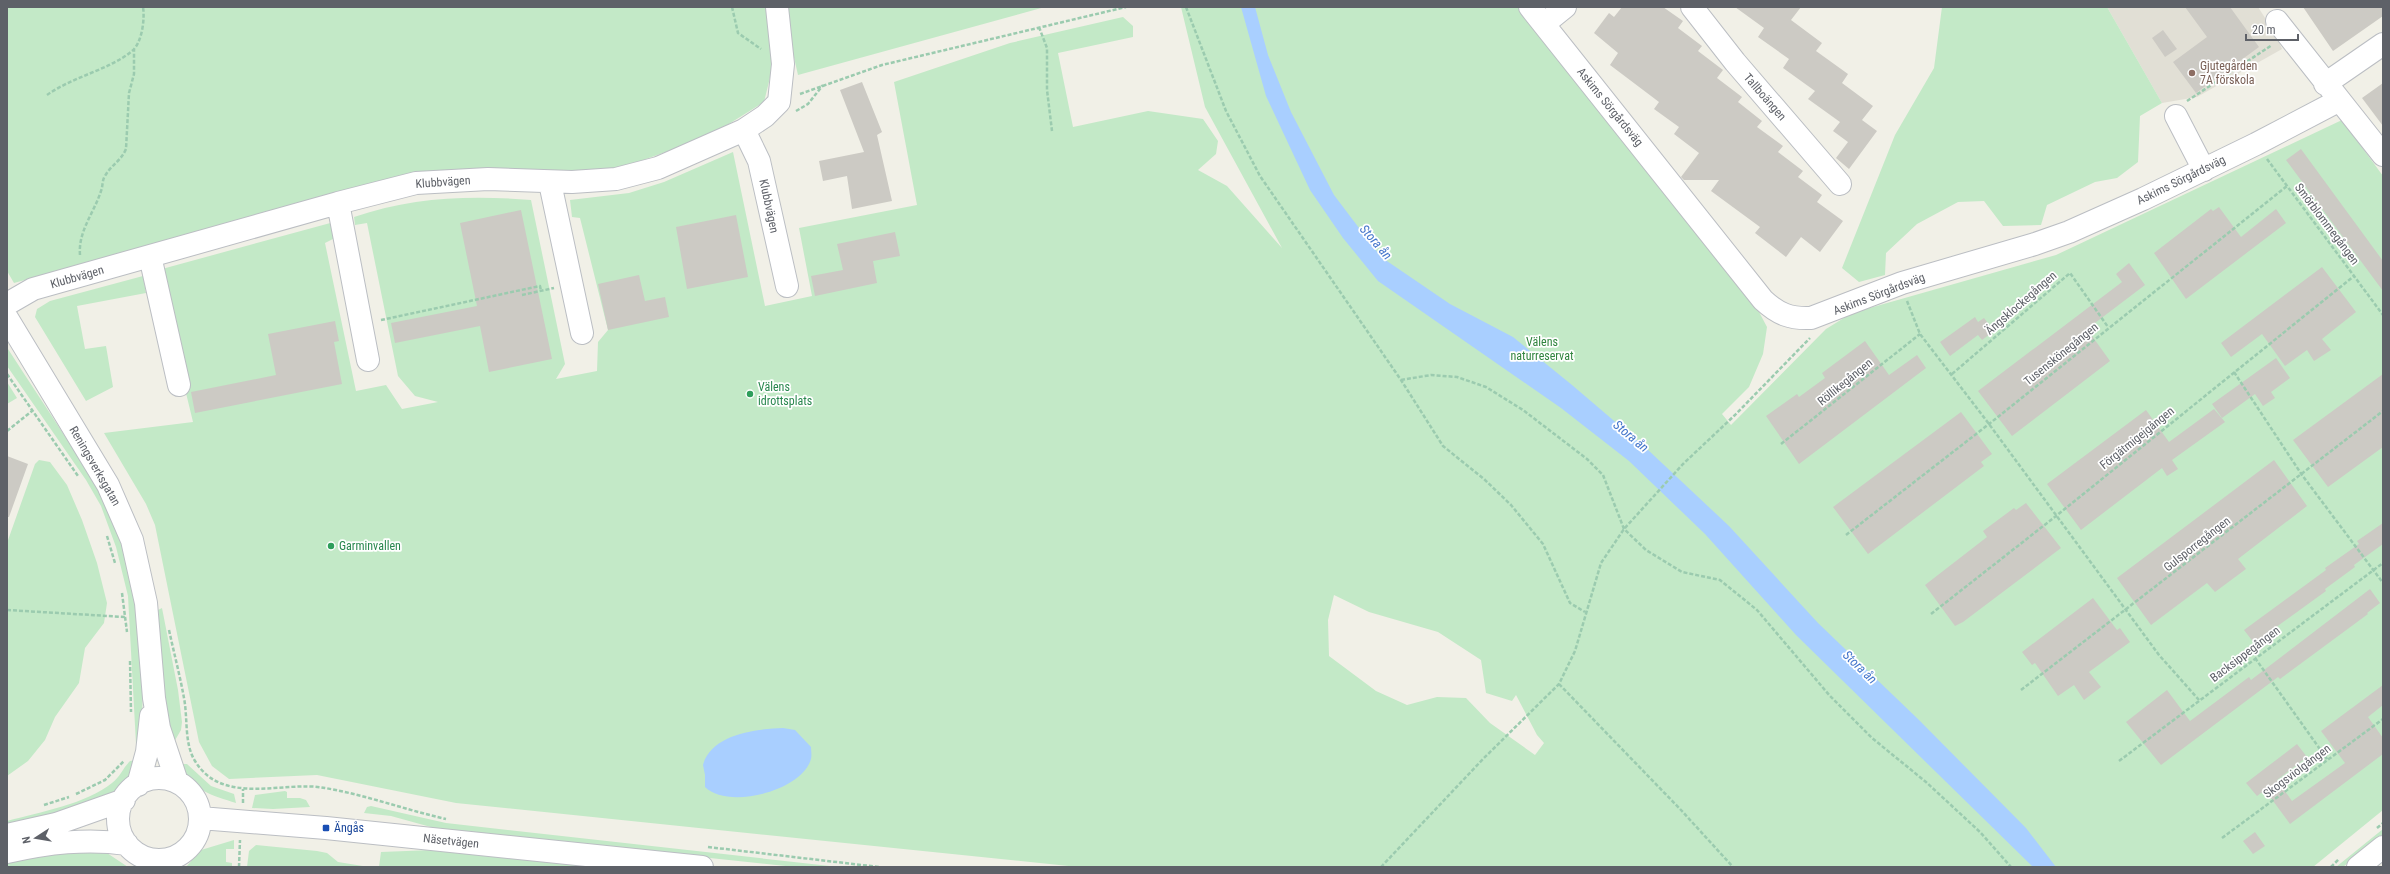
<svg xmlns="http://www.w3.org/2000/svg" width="2390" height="874" font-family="'Roboto Condensed',sans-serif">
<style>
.education{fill:#e1dfd5}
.green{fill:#c3e9c7;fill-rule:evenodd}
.water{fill:#a9cfff}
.building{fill:#cccac4}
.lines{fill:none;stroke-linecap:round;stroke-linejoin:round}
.minor-casing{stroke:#bbbec3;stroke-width:24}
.path{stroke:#9bcbaf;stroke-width:2.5;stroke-dasharray:4 2;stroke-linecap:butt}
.minor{stroke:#fff;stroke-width:22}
.education-dot{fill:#8d6e63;stroke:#fff;stroke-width:1.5}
.leisure-dot{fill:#2e9e5b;stroke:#fff;stroke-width:1.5}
.transit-dot{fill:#1a4fb4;stroke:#fff;stroke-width:1.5}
.labels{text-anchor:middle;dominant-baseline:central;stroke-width:3.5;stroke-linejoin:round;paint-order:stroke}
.education-label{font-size:12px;fill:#785e54;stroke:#fff;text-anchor:start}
.street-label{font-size:12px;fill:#5e6168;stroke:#fff}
.park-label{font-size:12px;fill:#30843e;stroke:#fff}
.leisure-label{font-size:12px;fill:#27864d;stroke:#fff;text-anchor:start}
.transit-label{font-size:12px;fill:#164399;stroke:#fff;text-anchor:start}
.water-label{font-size:13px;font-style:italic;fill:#4375cb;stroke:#fff}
</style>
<rect width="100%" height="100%" fill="#f1f0e7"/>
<path class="education" d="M2107,7H2258L2276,35L2282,49L2197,97L2162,103Z"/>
<path class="green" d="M7,7H771L775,57L764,102L708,137L615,170L413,174L14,283L7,271Z
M787,7H1045L798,75L790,40Z
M1181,7H1518L1758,310L1767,327L1763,354L1749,387L1722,414L1731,425L1826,329L1852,313L2056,255L2342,120L2383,176V810L2313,867H1078L456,803L317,775L229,779L212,766L199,742L155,525L146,504L104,433L193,422L186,393L190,386L162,269L334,222L337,237L325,243L356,391L386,385L402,409L438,402L415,396L398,376L367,223L355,225L354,217C412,197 470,195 531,200L565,364L556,379L597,371L598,342L608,330L580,218L572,217L570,200L629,193L664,182L733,152L765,306L812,296L799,228L917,205L894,82L1010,43L1123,17L1133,26V37L1058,53L1073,127L1148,111L1203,119L1218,141L1216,154L1198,170L1227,186L1282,248L1205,107ZM1334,595L1369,612L1438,632L1481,660L1486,693L1512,701L1516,695L1537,735L1544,743L1535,755L1490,723L1466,698L1437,697L1407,705L1376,691L1329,656L1328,620Z
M1942,7H2107L2162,103L2140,116L2138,162L2117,178L2095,182L2047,205L2041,225L2003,226L1984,201L1958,202L1917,224L1886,253L1885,275L1859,282L1842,268L1895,135L1934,68Z
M143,276L146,293L77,306L85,349L106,346L113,387L86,401L35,317L37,309L50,301Z
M8,349C27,379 47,408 66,438C85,466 106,496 117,527C141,594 147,673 140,743L136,744L128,596L116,547L101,506L86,480L7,366Z
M7,382L17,398L7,404Z
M39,460L50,462L67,485L82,520L97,563L107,603L104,623L85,648L79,683L55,717L45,740L28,761L7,776V543L35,464Z
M162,608L178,690L182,722L181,730L174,742L164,711L158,610Z
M137,760L130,778L119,791L7,829V821C40,812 86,804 112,783C120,777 123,768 130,761Z
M180,764H187L211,786L234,794L236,803C214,796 187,789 180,764Z
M285,791L287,792V798H300L306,800L310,807L273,809L252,808L255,795Z
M371,806L446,823L839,867H795L438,829L391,816L364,813L367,807Z
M2383,829V834L2343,867H2336Z
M234,840V849H226V862L232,863V867H186L201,850Z
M256,845L317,851L327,853L338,862L369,867H247L249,851Z
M432,850L469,852L603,867H379L381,852Z
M90,851L107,853L128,867H7V861L48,853Z"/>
<path class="water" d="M1241,7H1255L1268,55L1291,112L1334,195L1381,257L1450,304L1513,337L1572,385L1647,449L1729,526L1818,623L1919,720L2026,828L2056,867H2033L1796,635L1705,534L1629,461L1561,408L1378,281L1343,238L1310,190L1266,96Z
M783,728L795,730L811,747C811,750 812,755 811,759C802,791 728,810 705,787V775L703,765C711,734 756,729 783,728Z"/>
<path class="building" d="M1622,7H1663L1683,21L1678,28L1702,46L1698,51L1723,70L1717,78L1742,97L1738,102L1762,121L1757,127L1783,146L1778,152L1803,171L1798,177L1822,195L1817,202L1843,221L1820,252L1801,237L1786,257L1755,233L1760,227L1711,191L1719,180H1684L1681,177L1699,153L1674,134L1679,127L1654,109L1659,102L1610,65L1618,53L1594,33L1609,13L1614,17Z
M1735,7H1801L1791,20L1822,43L1816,51L1848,74L1842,83L1873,106L1862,120L1877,131L1849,169L1836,158L1848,142L1833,131L1840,122L1808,99L1815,91L1783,68L1789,59L1758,37L1764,28Z
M2185,7H2230L2259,47L2196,93L2173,62L2207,37Z
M2303,7H2383V16L2333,51Z
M2163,30L2177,49L2165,57L2152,38Z
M862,82L882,132L877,135L892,201L852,209L847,176L823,181L819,161L864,152L840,90Z
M2383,83V126L2362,98Z
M2301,149L2383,261V291L2286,160Z
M2219,207L2241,237L2276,209L2286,223L2186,299L2154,253L2211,209L2213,211Z
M521,210L552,359L489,372L480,326L395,343L391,323L477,306L460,223Z
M736,215L748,277L687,289L676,227Z
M895,232L900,256L873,261L877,283L815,296L811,276L843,270L837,244Z
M2129,263L2145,285L2087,329L2110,361L2012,436L1978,391L2122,282L2116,274Z
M2322,267L2356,312L2322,339L2331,350L2314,361L2307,350L2285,366L2262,334L2231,357L2221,343Z
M639,275L645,301L665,297L669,317L608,330L598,284Z
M1975,317L1978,322L1984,318L1994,331L1982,340L1978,335L1950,356L1940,342Z
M335,321L339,341L334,342L342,384L195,413L191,392L276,375L268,334Z
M1865,341L1889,375L1917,355L1926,368L1799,464L1766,416L1797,394L1799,397L1825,378L1822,373Z
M2276,358L2290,378L2271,392L2275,398L2263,406L2255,394L2222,418L2212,404Z
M2383,374V447L2328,487L2293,440Z
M2214,409L2225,422L2172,460L2178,469L2167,476L2162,468L2081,530L2047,484L2146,410L2169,442Z
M1961,412L1992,454L1981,462L1984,466L1868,554L1833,507Z
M7,456L28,464L9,517H7Z
M2274,460L2307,506L2238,559L2246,569L2215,592L2207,583L2151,625L2117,578Z
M2026,503L2061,548L1963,622L1955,626L1925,585L1987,537L1983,531L2014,508L2016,510Z
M2383,523V544L2354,565L2355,567L2325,589L2326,591L2254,643L2244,630L2326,570L2325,568L2359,544L2357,541Z
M2370,589L2380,603L2367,613L2368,614L2280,679L2278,677L2161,765L2126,722L2167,690L2190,721L2249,677L2251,680Z
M2093,598L2117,630L2120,628L2130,642L2089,672L2101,687L2084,700L2074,685L2058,696L2035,663L2032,665L2022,652Z
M2383,685V705L2368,717L2383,738V754L2290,824L2265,790L2257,796L2246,783L2297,744L2307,757L2277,780L2292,801L2345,763L2321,731Z
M2255,832L2265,846L2253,854L2243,841Z"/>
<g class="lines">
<defs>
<path id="minor" d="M1530,7L1763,300C1778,314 1790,319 1811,318L1902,283L2035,244L2069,232L2143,199L2256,144L2338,101
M1692,7L1735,62L1840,184
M2277,21L2383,155
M1544,24L1565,7
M2325,84L2383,44
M2176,116L2204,170
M744,130L759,161L787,286
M550,183L582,333
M338,203L368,360
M150,256L179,385
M7,304L33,289L338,203L416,183L488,179L572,182L616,179L658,168L744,130L765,116L779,102L783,64L777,7
M7,318L108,485L132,540L146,603L154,698L159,728L177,782
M118 819a41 41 0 1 1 82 0a41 41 0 1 1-82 0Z
M138,785L147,752L151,716
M200,818L326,828L702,867
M7,835L56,824L124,800
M7,852C48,843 86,838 127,844
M2358,867L2383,847"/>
</defs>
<use href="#minor" class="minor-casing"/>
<path class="path" d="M732,7L738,33L761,49
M1186,7L1226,111L1260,176L1401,380L1443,446L1484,479L1511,505L1543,544L1570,603L1585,612
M1039,27L1047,48V90L1052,131
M800,94L882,65L1126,7
M47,95C72,77 111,69 132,51C142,43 145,19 143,7
M2187,101L2272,45
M796,111L808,104L823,85
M2267,159L2383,315
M80,255C78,231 94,213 101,191C103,186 102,180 105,176C111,165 121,161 126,149L129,93L134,74V50
M522,295L554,288
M1907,301L1920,334L1989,424L2159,655L2199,700
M381,320L540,286L541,291
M2234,372L2302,475L2383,583
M7,374L78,476
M1952,374L2070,273L2108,327
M1401,380L1431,375L1457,377L1486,387L1523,410L1587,459L1603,475L1624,529L1646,550L1682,572L1720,580L1757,610L1830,696L1872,738L1926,782L1980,832L2011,867
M7,431L32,411
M1781,444L1920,334
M1846,535L1989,424L2287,186
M107,536L115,563
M122,593L127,632
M7,610L125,617
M1931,614L2056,516L2354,276
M169,630C174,653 180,676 184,698C188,719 184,743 195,761C223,807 284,780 325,788C366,795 406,810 446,819
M2255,658L2327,759
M130,661L131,712
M1559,684L1681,810L1733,867
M2021,690L2383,411
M2119,761L2383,563
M76,794L105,780L124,761
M243,803V789
M44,805L69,797
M2377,828L2383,823
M2222,838L2383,719
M708,847L879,867
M239,867L240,840
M1381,867L1483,759L1559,684L1575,651L1601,563L1624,529L1683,464L1735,415L1810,338
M2331,867L2339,859"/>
<use href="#minor" class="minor"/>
</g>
<circle class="education-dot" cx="2192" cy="73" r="4"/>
<g class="leisure-dot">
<circle cx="750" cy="394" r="4"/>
<circle cx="331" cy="546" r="4"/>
</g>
<rect class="transit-dot" x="322" y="824" width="8" height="8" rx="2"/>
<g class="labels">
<g class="education-label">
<text x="2200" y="66">Gjutegården<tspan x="2200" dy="14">7A förskola</tspan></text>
</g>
<g class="street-label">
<text transform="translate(1765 97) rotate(49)">Tallboängen</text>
<text transform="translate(1610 107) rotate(51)">Askims Sörgårdsväg</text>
<text transform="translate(2181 180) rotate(-26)">Askims Sörgårdsväg</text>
<text transform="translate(443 182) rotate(-4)">Klubbvägen</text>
<text transform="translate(769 206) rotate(78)">Klubbvägen</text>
<text transform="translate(2327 224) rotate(53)">Smörblommegången</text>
<text transform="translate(77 277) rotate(-16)">Klubbvägen</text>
<text transform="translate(1879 294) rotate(-21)">Askims Sörgårdsväg</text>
<text transform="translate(2021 303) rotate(-41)">Ängsklockegången</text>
<text transform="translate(2061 354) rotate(-39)">Tusenskönegången</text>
<text transform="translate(1845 382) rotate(-39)">Röllikegången</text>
<text transform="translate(2137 438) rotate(-39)">Förgätmigejgången</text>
<text transform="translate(95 466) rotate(60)">Reningsverksgatan</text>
<text transform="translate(2197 544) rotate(-38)">Gulsporregången</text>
<text transform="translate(2245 654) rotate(-37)">Backsippegången</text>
<text transform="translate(2297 771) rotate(-37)">Skogsviolgången</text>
<text transform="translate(451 841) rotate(6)">Näsetvägen</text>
</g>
<g class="park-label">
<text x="1542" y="342">Välens<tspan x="1542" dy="14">naturreservat</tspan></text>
</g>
<g class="leisure-label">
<text x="758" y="387">Välens<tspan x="758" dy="14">idrottsplats</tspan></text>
<text x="339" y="546">Garminvallen</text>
</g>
<g class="transit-label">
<text x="334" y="828">Ängås</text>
</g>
<g class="water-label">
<text transform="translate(1376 242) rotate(49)">Stora ån</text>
<text transform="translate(1631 436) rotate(40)">Stora ån</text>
<text transform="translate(1860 667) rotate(44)">Stora ån</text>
</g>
</g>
<rect width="2390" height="874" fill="none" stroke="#5e6168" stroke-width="16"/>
<g transform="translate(36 838) rotate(258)" stroke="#ffffff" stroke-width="3" paint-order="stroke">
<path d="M0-3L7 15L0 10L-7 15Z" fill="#5e6168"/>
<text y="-6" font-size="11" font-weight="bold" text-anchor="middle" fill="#5e6168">N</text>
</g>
<path d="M2246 34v6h52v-6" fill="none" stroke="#5e6168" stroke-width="2"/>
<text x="2252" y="34" font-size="12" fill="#5e6168" stroke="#ffffff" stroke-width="3" paint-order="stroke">20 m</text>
</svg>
